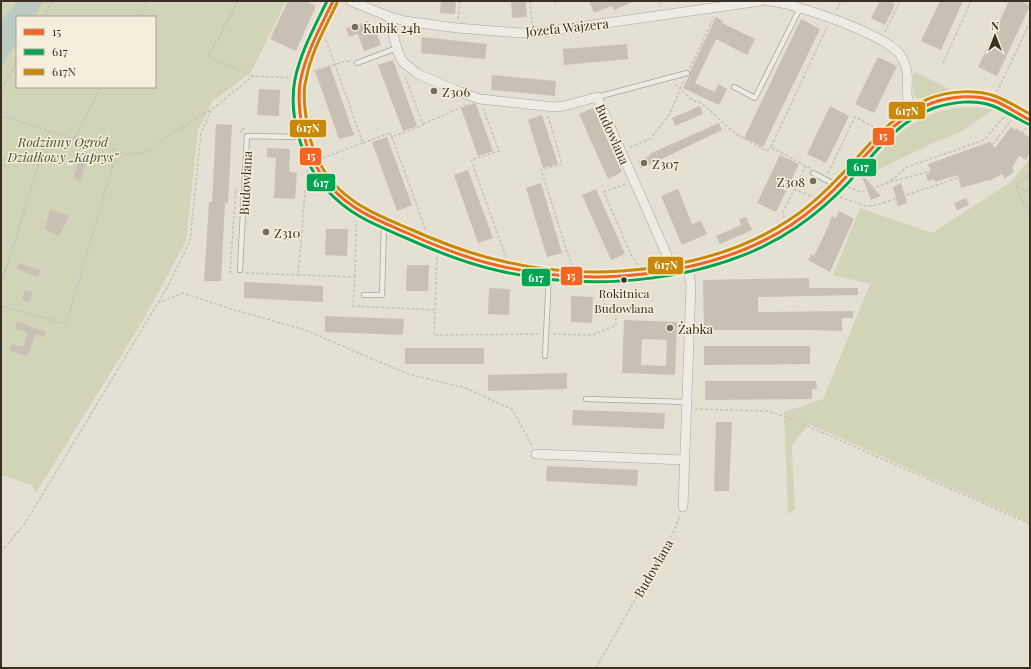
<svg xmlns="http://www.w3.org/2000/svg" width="1031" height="669" font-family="'Playfair Display',serif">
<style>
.green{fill:#d2d4b7;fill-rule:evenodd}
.water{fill:#bccac3}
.building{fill:#c8c0b4;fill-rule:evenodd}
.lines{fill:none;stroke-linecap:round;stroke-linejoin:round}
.lane-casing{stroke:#aaa59b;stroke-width:6}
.street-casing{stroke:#aaa59b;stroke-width:10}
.path{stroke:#c6c2ba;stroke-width:1.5;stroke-dasharray:3 2;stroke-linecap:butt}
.lane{stroke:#edebe3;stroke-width:4.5}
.street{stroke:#edebe3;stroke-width:9}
.bus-1-casing{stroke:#f4eedb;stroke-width:6}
.bus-2-casing{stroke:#f4eedb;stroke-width:6}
.bus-3-casing{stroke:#f4eedb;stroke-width:6}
.bus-1{stroke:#f26522;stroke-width:3}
.bus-2{stroke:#00a651;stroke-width:3}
.bus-3{stroke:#c88809;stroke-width:3}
.poi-dot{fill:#766d61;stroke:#f4eedb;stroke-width:1.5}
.bus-dot{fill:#3a2f23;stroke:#f4eedb;stroke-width:1.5}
.labels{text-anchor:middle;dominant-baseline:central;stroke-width:3;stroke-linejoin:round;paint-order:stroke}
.bus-label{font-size:12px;fill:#3a2f23;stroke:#f4eedb}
.poi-label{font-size:13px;fill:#3a2f23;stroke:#f4eedb;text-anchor:start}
.street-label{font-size:13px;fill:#3a2f23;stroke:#f4eedb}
.park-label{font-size:13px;font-style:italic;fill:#48542b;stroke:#f4eedb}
.line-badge{stroke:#f4eedb;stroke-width:1.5}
.badge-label{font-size:11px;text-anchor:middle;font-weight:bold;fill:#fff}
</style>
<rect width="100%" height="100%" fill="#e4e0d3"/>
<path class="green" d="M1,1H286L251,72L212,102L198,130L186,241L145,317L36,493L32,485L1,475ZM17,17H155V87H17Z
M914,71L953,91L923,99L917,98L913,93Z
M976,107L993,110L964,130L929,145L871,173L867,167C903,129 920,108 976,107Z
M1030,158V523L809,424L792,445V454L795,509L788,514L784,412L823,399L870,284L833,275L860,208L932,233L1011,182Z"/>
<path class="water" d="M18,1H44L34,17H17V43L1,66V21Z"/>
<path class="building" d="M288,1H305L316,6L296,51L270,39Z
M441,1H456L455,14L440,13Z
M511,1H526L527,17L512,18Z
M589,1H635L614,10L612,6L594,13Z
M880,1H894L893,4L895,5L885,25L871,18Z
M940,1H963L941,50L921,41Z
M1009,1H1022L1030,6L997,76L978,67Z
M716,17L723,21L722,23L755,39L747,55L716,39L695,83L715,92L718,84L727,89L719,105L683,88L690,74V72Z
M801,19L820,29L763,147L744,138Z
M368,21L371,29L375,28L381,45L364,51L358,34L349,37L346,28Z
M422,37L487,44L485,59L421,53Z
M627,44L628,59L564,65L563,49Z
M878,57L897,66L874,113L855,104Z
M393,60L417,126L403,131L378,65Z
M330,66L354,135L339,139L315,71Z
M492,75L556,81L555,96L491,90Z
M259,89L280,90L279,116L257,115Z
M474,103L476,104L493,151L478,156L461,108Z
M700,106L703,114L675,126L672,118Z
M830,106L849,116L826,163L807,154Z
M593,108L622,172L608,179L579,114Z
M542,115L558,164L543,168L528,120Z
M719,123L722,130L641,169L638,161L650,156L649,154Z
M216,124L232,125L228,203H225L221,281H204L209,202H212Z
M1011,127L1015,130L1016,128L1030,138V152L1026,160L1019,156L1012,168L1014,172L1005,178L1002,174L989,181V180L961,188L958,175L935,182L934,179L928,181L926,174L931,172L928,164L990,142L995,148Z
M387,137L412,205L397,211L372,142Z
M267,148L290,149L289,172L297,173L295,199L274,198L276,158L267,157Z
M81,153L88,156L80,181L73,178Z
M780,155L799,164L776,212L757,203Z
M468,170L493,238L478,243L454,175Z
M861,174H862L881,196L871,200Z
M541,183L562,253L547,257L526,188Z
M901,183L907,203L898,206L893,187Z
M596,189L625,254L611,260L582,195Z
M678,189L692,224L701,221L707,234L682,245L661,196Z
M966,198L969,205L957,210L954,203Z
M50,209L69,216L59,236L45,229Z
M839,211L853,218V221L830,272L808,260L811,254L814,256L830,223L829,222L832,216L836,218Z
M746,217L752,230L720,244L716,236L741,225L739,219Z
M326,229H348L347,256L325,255Z
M19,263L40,270L38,277L17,269Z
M407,265H429L428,291H406Z
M809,278V288H858V295L758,297V312L853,311V318H842V331L809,330H704L703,280Z
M244,282L323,286V302L244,298Z
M489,288L510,289L509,315L488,314Z
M25,290L33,293L29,302L22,300Z
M571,296L593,297L592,323L571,322Z
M325,316L404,319L403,335L325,332Z
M624,320L677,322L675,375L622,373ZM642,339L667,340L666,366L641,365Z
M17,321L46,332L44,337L35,334L29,354L27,353L26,356L9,351L12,344L23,347L28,332L15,329Z
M704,346H810V364L704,365Z
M405,348H484V364H405Z
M567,373V389L488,391V375Z
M705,381H816L817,389H812V399L705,400Z
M573,410L665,413L664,429L572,425Z
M716,422H732L729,491H714Z
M547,466L638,470L637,486L546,481Z"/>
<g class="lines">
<defs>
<path id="lane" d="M357,63L397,48
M734,87L755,98L800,8
M597,97L687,73
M813,173L838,186
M240,270L247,136L303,137
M364,295H382L384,223
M545,356L549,274
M586,399L687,402"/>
<path id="street" d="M333,1C321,26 307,50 301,77C298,88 299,100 300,111C302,155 323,188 360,212C396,228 432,246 470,258C551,285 670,283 749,248C779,235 809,215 832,192C870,155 895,106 953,98C966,97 981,96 994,101C1006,106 1018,114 1030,120
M351,1L390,17L405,21L457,28L521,33L543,32L761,1
M768,1C793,2 890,36 901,56C910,72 907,78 907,94C908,100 910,106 912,112
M390,17L395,42L399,55L403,62L418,74L460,92L480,99L554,107L564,106L597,97L666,253L670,271
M536,454L685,460
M683,507L691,284L688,268"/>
</defs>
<use href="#lane" class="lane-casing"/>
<use href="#street" class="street-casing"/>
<path class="path" d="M238,1L208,57L253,76
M530,1L532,23
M554,1L556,5
M659,1L661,7
M837,10L841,1
M43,17L53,1
M139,17L147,1
M458,19L460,1
M885,32L900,1
M943,63L971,1
M690,68L714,17
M313,71L346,61L351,62
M675,84L692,100L701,103L736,134L767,151L771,147
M1,90L17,62
M997,92L1030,22
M483,108L499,151L471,160L506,257
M1,116L126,154L149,152L169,135L211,110
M548,116L562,164L541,170L568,254L573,268
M423,124L467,105
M241,133V129H245
M392,137L426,231
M74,139L101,87
M363,143L390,133L392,137L423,125L405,76
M630,147L650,139L669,115L684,80
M322,158L363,143L325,37
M810,168L771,147L827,27
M307,170L298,275L355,277L353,306L435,310L434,335L539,334
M828,173L855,117L878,129
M1030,173L1016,186L1030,216
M891,181L907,167L984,140L1004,117
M625,184L604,192L631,255L638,266
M1016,186L1030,193
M848,187L862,192L867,191L889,182L914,176L983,153L991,147L1011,120
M794,189L813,197
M840,197L865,206L876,205L991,167C1008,157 1016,144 1026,128
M784,218L783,212L806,166
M232,272H230L236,188
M246,273L298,275
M355,277L356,221
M1,286L49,131
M158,303L183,293L228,308L305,330L408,374L466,388L513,410L532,446
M1,306L66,324L117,152
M435,310L437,256
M553,334L593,335L616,325V314L604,313V286
M695,409L768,411L792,419L1030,524
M1,552L26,522L168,286L190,241L201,133L211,110L253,76L291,78
M596,668L673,533L680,516"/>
<use href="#lane" class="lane"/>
<use href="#street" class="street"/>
<defs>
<path id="bus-1" d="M333,1C321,26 307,51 301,78C298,90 299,101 300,113C303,142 312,167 332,188C352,211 380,221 407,233C438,247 468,259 500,266C592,288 712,277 791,225C812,211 830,195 847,176C872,149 896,116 932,103C951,96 976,94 995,101C1007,106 1018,114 1030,120"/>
<path id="bus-2" d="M327,1C315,26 301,51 295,79C288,115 302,163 327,190C349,215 376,225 406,238C437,252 467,264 500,271C593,293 716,282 797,227C816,214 833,199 849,182C874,154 897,121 934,108C952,102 975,99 993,106C1005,111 1016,118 1028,124"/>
<path id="bus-3" d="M337,3C325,28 311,52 306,80C303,89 304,99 305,109C308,139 316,166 338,188C358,208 384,218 410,229C439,242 470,254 502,261C592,283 711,272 789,220C808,208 825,192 841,175C868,147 891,115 928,99C948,91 975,89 995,96C1008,101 1019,108 1030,114"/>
</defs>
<use href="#bus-1" class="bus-1-casing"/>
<use href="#bus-2" class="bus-2-casing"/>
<use href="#bus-3" class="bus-3-casing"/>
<use href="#bus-1" class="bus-1"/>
<use href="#bus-2" class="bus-2"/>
<use href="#bus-3" class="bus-3"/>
</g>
<g class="poi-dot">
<circle cx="355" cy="27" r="4"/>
<circle cx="434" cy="91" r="4"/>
<circle cx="644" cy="163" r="4"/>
<circle cx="813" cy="181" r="4"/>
<circle cx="266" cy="232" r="4"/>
<circle cx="670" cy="328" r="4"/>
</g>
<circle class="bus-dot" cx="624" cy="280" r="3.5"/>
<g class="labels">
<g class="bus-label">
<text x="624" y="293">Rokitnica<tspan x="624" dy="15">Budowlana</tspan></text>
</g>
<g class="poi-label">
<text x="363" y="27">Kubik 24h</text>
<text x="442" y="91">Z306</text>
<text x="652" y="163">Z307</text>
<text x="805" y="181" text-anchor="end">Z308</text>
<text x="274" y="232">Z310</text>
<text x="678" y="328">Żabka</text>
</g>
<g class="street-label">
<text transform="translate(567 27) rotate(-6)">Józefa Wajzera</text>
<text transform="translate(613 134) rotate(66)">Budowlana</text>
<text transform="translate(245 183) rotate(-87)">Budowlana</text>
<text transform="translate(653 568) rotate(-60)">Budowlana</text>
</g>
<g class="park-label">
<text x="63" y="141">Rodzinny Ogród<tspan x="63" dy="15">Działkowy „Kaprys”</tspan></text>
</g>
</g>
<g class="line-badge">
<rect x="888" y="101" width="38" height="19" rx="4" fill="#c88809"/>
<rect x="289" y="119" width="38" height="19" rx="4" fill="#c88809"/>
<rect x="872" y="127" width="23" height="19" rx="4" fill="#f26522"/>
<rect x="299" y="147" width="23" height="19" rx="4" fill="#f26522"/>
<rect x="846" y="158" width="31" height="19" rx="4" fill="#00a651"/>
<rect x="306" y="173" width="30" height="19" rx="4" fill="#00a651"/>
<rect x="647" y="256" width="37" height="19" rx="4" fill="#c88809"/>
<rect x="560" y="266" width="23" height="20" rx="4" fill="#f26522"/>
<rect x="521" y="268" width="30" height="19" rx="4" fill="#00a651"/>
</g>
<g class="badge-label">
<text x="907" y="115">617N</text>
<text x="308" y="132">617N</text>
<text x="883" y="140">15</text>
<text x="311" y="160">15</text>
<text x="861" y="171">617</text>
<text x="321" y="187">617</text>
<text x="666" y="269">617N</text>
<text x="571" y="280">15</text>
<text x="536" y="282">617</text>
</g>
<rect width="1031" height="669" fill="none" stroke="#3a2f23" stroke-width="4"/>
<rect x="16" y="16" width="140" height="72" fill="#f4eedb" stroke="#aaa291"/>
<rect x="24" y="29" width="20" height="6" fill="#f26522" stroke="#aaa291"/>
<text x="52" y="36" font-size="12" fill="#3a2f23">15</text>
<rect x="24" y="49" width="20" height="6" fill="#00a651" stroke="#aaa291"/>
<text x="52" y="56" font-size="12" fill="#3a2f23">617</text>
<rect x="24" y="69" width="20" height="6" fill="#c88809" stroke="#aaa291"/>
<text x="52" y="76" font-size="12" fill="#3a2f23">617N</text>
<g transform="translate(995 36)" stroke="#f4eedb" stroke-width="3" paint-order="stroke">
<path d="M0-3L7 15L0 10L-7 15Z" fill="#3a2f23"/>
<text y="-6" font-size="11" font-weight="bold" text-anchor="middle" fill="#3a2f23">N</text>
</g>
</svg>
